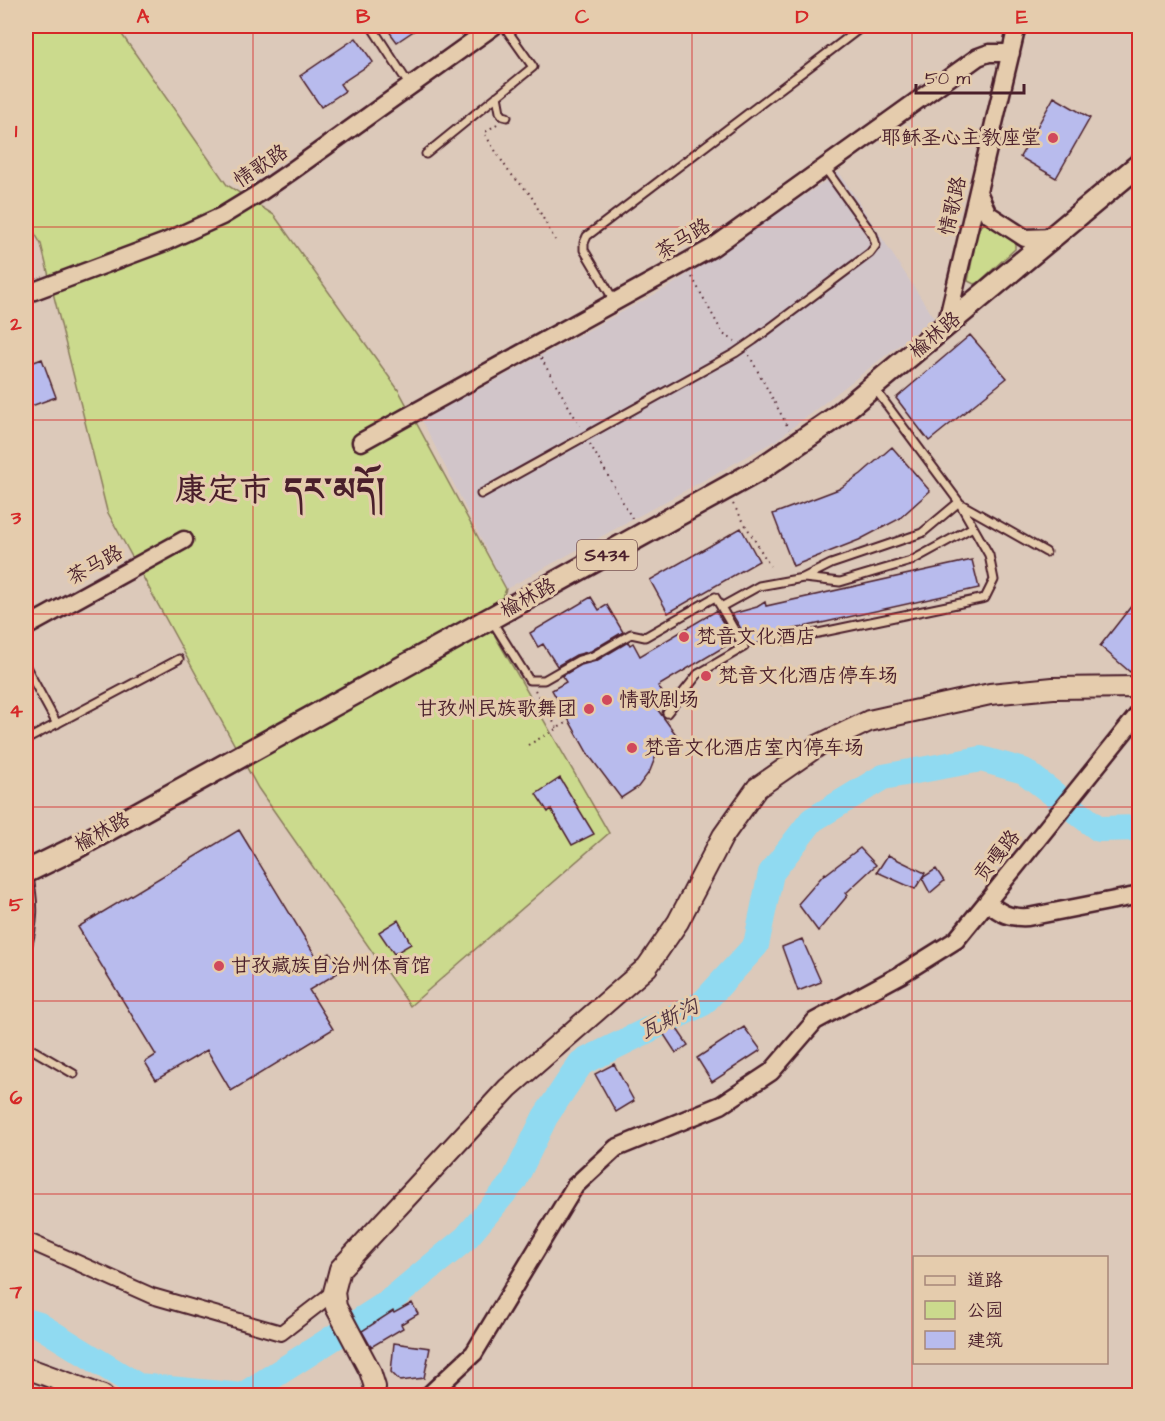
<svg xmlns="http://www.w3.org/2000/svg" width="1165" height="1421" font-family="'Architects Daughter','LXGW WenKai TC','Noto Serif Tibetan',sans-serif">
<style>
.built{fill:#d1c5c9}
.green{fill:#cbda8d;stroke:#8a7c5c;stroke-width:1.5}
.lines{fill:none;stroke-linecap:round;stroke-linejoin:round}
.river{stroke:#90daf1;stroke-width:26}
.building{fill:#b8bbed;stroke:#4a1f2b;stroke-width:1.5}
.service-casing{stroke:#4a1f2b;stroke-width:11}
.minor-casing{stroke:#4a1f2b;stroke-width:18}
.tertiary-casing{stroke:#4a1f2b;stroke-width:21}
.secondary-casing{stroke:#4a1f2b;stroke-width:24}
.primary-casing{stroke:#4a1f2b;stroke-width:26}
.path{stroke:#4a1f2b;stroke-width:2;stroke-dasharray:1.5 4.5;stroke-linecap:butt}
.service{stroke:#e5ccad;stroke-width:7}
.minor{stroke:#e5ccad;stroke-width:14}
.tertiary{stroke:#e5ccad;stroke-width:16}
.secondary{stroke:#e5ccad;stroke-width:20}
.primary{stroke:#e5ccad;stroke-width:21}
.grid{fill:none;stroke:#d62828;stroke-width:1.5;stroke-opacity:0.55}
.poi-dot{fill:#d1495b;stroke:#e5ccad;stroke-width:2}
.labels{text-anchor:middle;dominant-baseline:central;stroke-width:6;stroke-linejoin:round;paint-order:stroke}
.shield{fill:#e5ccad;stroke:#785352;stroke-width:1.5}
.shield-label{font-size:18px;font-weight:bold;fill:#4a1f2b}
.poi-label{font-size:20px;fill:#4a1f2b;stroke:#e5ccad;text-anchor:start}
.street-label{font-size:20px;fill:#4a1f2b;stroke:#e5ccad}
.water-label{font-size:21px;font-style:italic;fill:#51323f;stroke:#e5ccad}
.town-label{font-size:32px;font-weight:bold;fill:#4a1f2b;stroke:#e5ccad}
.neatline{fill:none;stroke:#d62828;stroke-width:2}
.grid-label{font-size:20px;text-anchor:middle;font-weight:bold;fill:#d62828}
</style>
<rect width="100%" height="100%" fill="#dcc9ba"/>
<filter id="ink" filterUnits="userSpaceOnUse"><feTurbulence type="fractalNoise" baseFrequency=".0167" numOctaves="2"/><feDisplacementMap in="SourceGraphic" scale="12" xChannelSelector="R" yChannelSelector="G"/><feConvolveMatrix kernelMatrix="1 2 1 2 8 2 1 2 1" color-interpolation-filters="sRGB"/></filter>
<g filter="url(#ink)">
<path class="built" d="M839,172L934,318L775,441L506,589L422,420L670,286Z"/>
<path class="green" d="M26,26H116L227,185L274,215L399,391L506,589L491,629L609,833L410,1006L258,788L107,511L41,244L26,218Z
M985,223L1012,237L1015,242V249L978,283L974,284L968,281L978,229Z"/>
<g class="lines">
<path class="river" d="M26,1321L39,1325L138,1386L242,1396
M242,1396L386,1304L466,1238L514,1181L545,1117L581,1063L703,1003L756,945L771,873L812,820L883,777L981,759L1024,771L1099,829L1140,828"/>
</g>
<path class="building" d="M385,26H421L397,42Z
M356,38L373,62L340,84L345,91L321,107L300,76Z
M1054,97L1090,118L1056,178L1020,157Z
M970,335L1007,378L929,441L896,398Z
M42,359L56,397L26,408V365Z
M892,447L930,491L899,519L859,540L793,566L773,514L839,489L861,474Z
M741,528L759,561L668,613L650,580Z
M972,560L979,588L772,634L752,647L732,614L757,607L765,602L766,606Z
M1140,595V662L1130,672L1100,646Z
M591,597L599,610L607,605L623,632L591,651L576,655L557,666L543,644L538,647L530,633Z
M716,611L734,641L658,686L662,692L655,696L660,704L655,706L677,736L670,742L655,758L650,771L638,787L621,798L588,754L552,690L566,682L562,676L581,665L596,661L628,642L630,645L633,643L640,656Z
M560,778L594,834L572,845L551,809L548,812L536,794Z
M239,830L318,960L330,953L341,971L309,990L333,1029L231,1091L207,1050L156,1080L145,1062L156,1055L78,927Z
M860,848L876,865L846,893L848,895L818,931L798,904L825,873L826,874Z
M888,855L925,873L915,889L877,872Z
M936,869L944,881L930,893L922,878Z
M398,920L411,944L394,954L379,932Z
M802,939L821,982L798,991L782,947Z
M675,1026L688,1045L676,1053L663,1033Z
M744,1027L761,1050L712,1082L697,1058Z
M614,1064L634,1101L616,1112L595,1074Z
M412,1303L418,1314L401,1324L403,1328L371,1347L362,1331L393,1311L394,1313Z
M394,1343L430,1348L424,1378L400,1381L391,1372Z"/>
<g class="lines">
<defs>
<path id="service" d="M371,26L410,86
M497,96L500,112L503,116L507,117
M426,154L533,67L504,26
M615,302L584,250V243L587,236L863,26
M481,494L735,353L754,340L870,253L876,245L873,235L825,168
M961,504L1046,552
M804,578L840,582L911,561L973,527
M492,621L529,680H544L579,660L593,656L631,634L645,637L715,597L721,607L759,586L803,578L831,564L922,533L959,502L875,389
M785,640L985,598L994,580L989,555L959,502
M26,667L57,724
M667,713L698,674L744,647L721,607
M26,740L179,659
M26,952C34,923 35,903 28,874
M26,1046L74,1074"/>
<path id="minor" d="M26,1240L152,1296L281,1333L334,1292"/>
<path id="tertiary" d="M978,192L988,214L1025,238L1053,237
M26,294L165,242L222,216L258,194L293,170L494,26
M946,326L1017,26
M361,442L712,248L978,57L989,53H1011
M26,627L184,540
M1140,712L987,902C1001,914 1009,918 1028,917L1140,895
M428,1396L474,1353L575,1186L616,1148L721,1105L771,1072L815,1021L900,975L956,940L987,902"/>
<path id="secondary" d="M26,1370H32L103,1396
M372,1396L375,1387L370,1371L336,1307L334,1292L340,1269L508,1088L647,967L678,922L723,836L757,788L819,745L869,721L990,694L1053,688L1140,687"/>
<path id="primary" d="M26,872L75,848L759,470L835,418L1140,164"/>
</defs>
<use href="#service" class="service-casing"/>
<use href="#minor" class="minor-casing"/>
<use href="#tertiary" class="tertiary-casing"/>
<use href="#secondary" class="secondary-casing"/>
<use href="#primary" class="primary-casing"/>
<path class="path" d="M497,124L484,133L509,172L530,194L555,240
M692,277L723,334L735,341
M749,355L789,429
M541,358L580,426
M590,444L633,520
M733,504L770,566
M535,690L557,728
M528,745L568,722"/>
<use href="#service" class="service"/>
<use href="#minor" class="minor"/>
<use href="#tertiary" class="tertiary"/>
<use href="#secondary" class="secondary"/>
<use href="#primary" class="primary"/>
</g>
</g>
<path class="grid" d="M253,26V1396M473,26V1396M692,26V1396M912,26V1396M26,227H1140M26,420H1140M26,614H1140M26,807H1140M26,1001H1140M26,1194H1140"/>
<g class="poi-dot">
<circle cx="1053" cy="138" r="6"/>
<circle cx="684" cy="637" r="6"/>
<circle cx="706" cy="676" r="6"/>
<circle cx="607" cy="700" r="6"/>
<circle cx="589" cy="709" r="6"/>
<circle cx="632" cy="748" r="6"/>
<circle cx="219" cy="966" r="6"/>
</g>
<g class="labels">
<rect class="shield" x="577" y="540" width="60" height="30" rx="4.5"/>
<g class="shield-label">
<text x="607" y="555">S434</text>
</g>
<g class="poi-label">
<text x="1041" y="138" text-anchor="end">耶稣圣心主教座堂</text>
<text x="696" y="637">梵音文化酒店</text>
<text x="718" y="676">梵音文化酒店停车场</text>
<text x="619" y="700">情歌剧场</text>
<text x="577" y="709" text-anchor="end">甘孜州民族歌舞团</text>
<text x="644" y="748">梵音文化酒店室内停车场</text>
<text x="231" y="966">甘孜藏族自治州体育馆</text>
</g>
<g class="street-label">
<text transform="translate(261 166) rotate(-34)">情歌路</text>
<text transform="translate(953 206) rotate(-77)">情歌路</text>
<text transform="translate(683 239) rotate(-31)">茶马路</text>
<text transform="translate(935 335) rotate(-40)">榆林路</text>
<text transform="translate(95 565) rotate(-29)">茶马路</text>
<text transform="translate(528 598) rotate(-29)">榆林路</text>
<text transform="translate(102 832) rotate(-29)">榆林路</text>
<text transform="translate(997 856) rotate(-51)">贡嘎路</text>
</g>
<g class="water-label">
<text transform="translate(669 1019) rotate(-27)">瓦斯沟</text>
</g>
<g class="town-label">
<text x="280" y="490">康定市 དར་མདོ།</text>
</g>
</g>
<rect width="1165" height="1421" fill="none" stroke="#e5ccad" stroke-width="66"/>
<rect x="913" y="1256" width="195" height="108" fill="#e5ccad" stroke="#a78779" stroke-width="1.5"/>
<rect x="925" y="1276" width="30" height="9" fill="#e5ccad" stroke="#a78779" stroke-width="1.5"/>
<text x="967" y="1286" font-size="18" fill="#4a1f2b">道路</text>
<rect x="925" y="1301" width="30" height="18" fill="#cbda8d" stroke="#a78779" stroke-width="1.5"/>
<text x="967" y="1316" font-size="18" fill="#4a1f2b">公园</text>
<rect x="925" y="1331" width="30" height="18" fill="#b8bbed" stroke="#a78779" stroke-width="1.5"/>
<text x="967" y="1346" font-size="18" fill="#4a1f2b">建筑</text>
<path d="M916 84v9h108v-9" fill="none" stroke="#4a1f2b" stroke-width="3"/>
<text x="925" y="84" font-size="18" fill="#4a1f2b" stroke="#e5ccad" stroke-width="4.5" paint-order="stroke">50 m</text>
<rect x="33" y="33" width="1099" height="1355" class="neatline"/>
<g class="grid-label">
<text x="143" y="23">A</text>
<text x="363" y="23">B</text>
<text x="582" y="23">C</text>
<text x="802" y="23">D</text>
<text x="1022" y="23">E</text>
<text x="16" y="137">1</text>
<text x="16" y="330">2</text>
<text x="16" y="524">3</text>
<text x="16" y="717">4</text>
<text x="16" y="911">5</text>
<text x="16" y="1104">6</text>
<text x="16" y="1298">7</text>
</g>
</svg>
